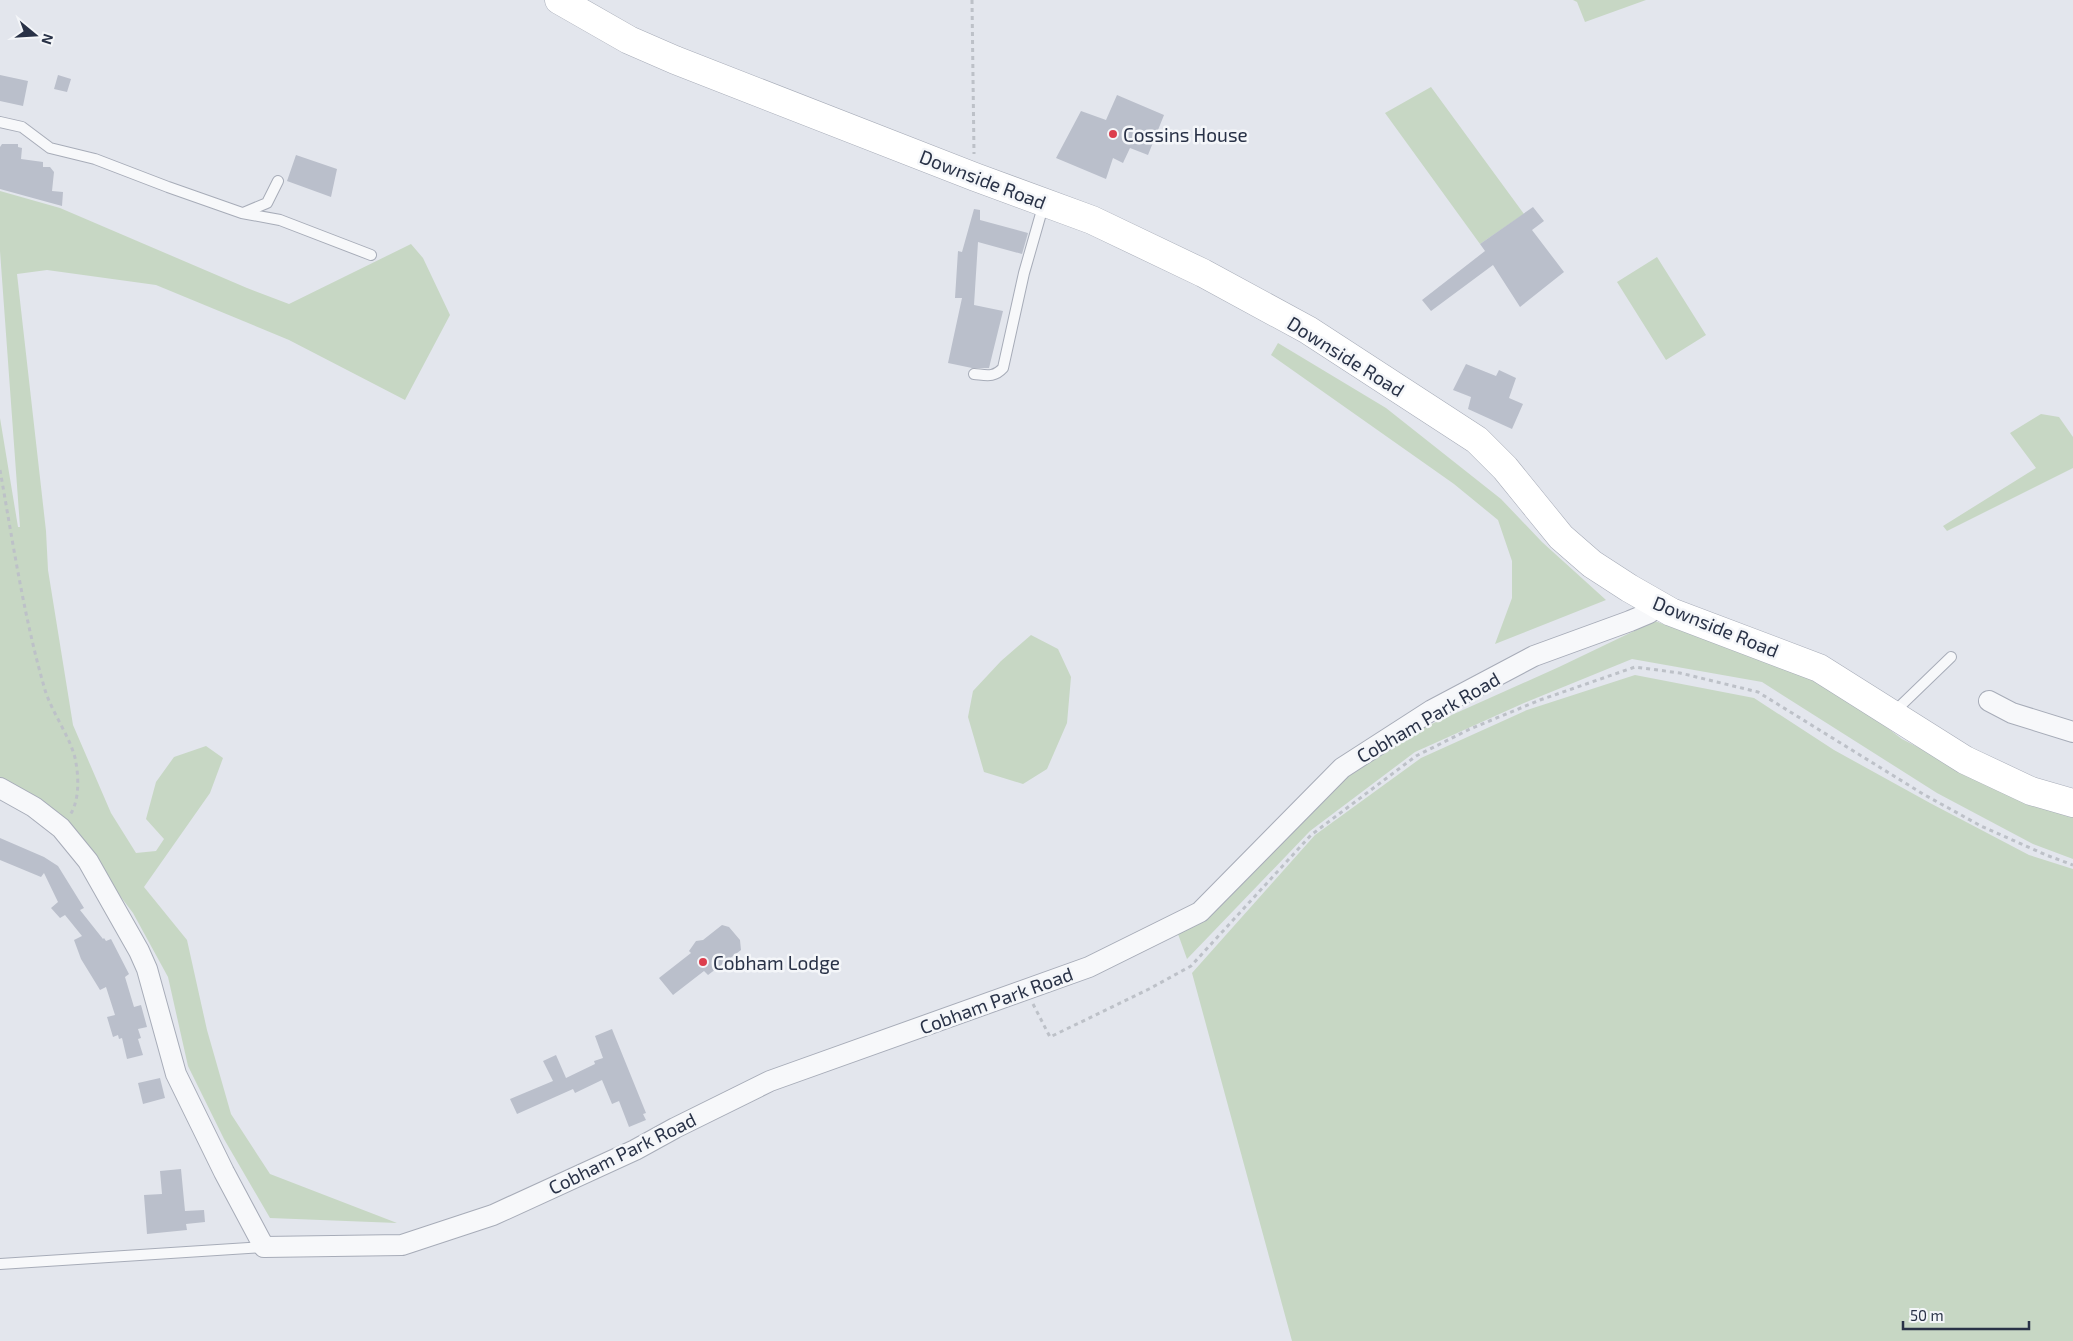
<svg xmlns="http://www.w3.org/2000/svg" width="2073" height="1341" font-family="'Exo 2',sans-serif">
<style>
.green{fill:#c7d7c4}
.building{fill:#babfcb}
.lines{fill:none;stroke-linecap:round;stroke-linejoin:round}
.lane-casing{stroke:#a7acb8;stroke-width:12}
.street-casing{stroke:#a7acb8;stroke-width:22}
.secondary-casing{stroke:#a7acb8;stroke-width:29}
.path{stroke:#bdc1c8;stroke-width:3;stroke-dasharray:4 4;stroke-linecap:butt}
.lane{stroke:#f7f8fa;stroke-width:10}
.street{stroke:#f7f8fa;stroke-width:20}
.secondary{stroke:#fff;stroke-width:28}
.poi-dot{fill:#dc3e4d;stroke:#f4f6f9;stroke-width:2}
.labels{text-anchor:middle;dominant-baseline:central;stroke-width:5;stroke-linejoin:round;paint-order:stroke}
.poi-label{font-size:19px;fill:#293247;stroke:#f4f6f9;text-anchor:start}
.street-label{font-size:19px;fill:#293247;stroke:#f4f6f9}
</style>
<rect width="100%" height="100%" fill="#e3e6ed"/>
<path class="green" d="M1573,0H1646L1585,22L1577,2Z
M1431,87L1524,214L1480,244L1385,113Z
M0,191L60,208L247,288L289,304L411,244L423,258L450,315L405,400L289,340L156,285L47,270L17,274L46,531L48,570L73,725L111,813L136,853L156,851L164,839L146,819L156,782L174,757L206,746L223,758L210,793L144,887L187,940L207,1030L231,1114L270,1174L397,1223L270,1218L224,1139L188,1066L168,977L133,913L111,884L0,780V418L18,527H20L0,251Z
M1657,257L1706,335L1666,360L1617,282Z
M1278,343L1386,408L1501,499L1542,542L1606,600L1495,644L1512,598V561L1498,520L1454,484L1271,355Z
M2041,414L2059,417L2073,437V468L1947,531L1943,526L2036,468L2010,433Z
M1655,621L1832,686L1902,739L1995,787L2073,812V859L2033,844L1937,793L1762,682L1632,659L1524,703L1415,752L1310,831L1187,959L1178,934L1344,775L1416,731L1559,667Z
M1031,635L1058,649L1071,677L1067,723L1047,769L1023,784L984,772L968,717L973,691L1001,661Z
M1635,675L1754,698L1834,750L1930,803L2029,855L2073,869V1341H1292L1192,973L1315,835L1421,758L1527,710Z"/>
<path class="building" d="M0,75L28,81L23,106L0,101Z
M58,75L71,79L67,92L54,89Z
M1117,95L1164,115L1148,155L1130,148L1123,163L1113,158L1106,179L1056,158L1081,111L1106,120Z
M2,144H18V147L22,148L21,159L43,162V167H50L54,172L52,191L63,192L62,206L0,189V147Z
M296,155L337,169L331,197L287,181Z
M1533,207L1544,221L1532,230L1564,272L1520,307L1493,265L1431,311L1422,300L1485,251L1480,244Z
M974,209L980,210V220L1028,233L1022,254L978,242L974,305L1003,311L989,368H972L948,363L962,298H955L958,251L962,252Z
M1466,364L1496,376L1499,370L1516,378L1509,398L1523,404L1512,429L1468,409L1471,397L1453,390Z
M0,838L44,857L58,866L84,908L80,910L103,939L104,938L106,941L111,939L129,974L125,977L134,1007L141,1005L147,1027L138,1029L141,1038L138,1039L143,1055L127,1059L122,1038L119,1039L118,1035L113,1037L107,1017L115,1015L106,987L100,990L81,959L74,940L82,936L65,915L60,918L51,908L58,902L44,873L41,877L0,860Z
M722,925L729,927L740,940L741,950L708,975L704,971L673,995L659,978L691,953L689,951L696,941L703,940Z
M612,1029L646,1113L643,1114L646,1120L629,1127L619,1101L612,1104L602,1080L575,1093L573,1089L517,1114L510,1099L553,1081L543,1061L556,1055L566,1078L595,1064L594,1061L603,1058L595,1036Z
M160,1078L165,1098L143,1104L138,1083Z
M181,1169L185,1211L204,1210L205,1222L186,1224L187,1230L147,1234L144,1195L162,1194L160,1171Z"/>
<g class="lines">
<defs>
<path id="lane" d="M0,122L22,127L50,148L95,159L168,187L242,213L280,220L371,255
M243,213L267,203L278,181
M974,374C986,375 994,378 1003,368L1024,273L1044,203
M1894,712L1951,657
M0,1264L264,1247"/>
<path id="street" d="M1989,701L2012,713L2073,732
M0,788L34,807L61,828L88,861L139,951L147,969L176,1074L224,1172L264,1247L402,1245L493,1215L635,1150L675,1128L770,1081L1089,967L1200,912L1342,768L1432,710L1534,656L1630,621L1649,613L1658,605"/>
<path id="secondary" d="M559,0L629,40L675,60L975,177L1092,220L1203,273L1308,330L1477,440L1505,468L1561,537L1592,564L1629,588L1671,612L1819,668L1965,760L2031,791L2073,803"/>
</defs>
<use href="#lane" class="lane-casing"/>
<use href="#street" class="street-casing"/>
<use href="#secondary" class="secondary-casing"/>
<path class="path" d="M972,0L974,154
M0,470C13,543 24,618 45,690C52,713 73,741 76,763C79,780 79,801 70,815
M1033,1004L1050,1037L1149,989L1191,966L1311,835L1416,756L1470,729L1540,700L1635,667L1680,673L1758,692L1923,794L1981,826L2046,855L2073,865"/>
<use href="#lane" class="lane"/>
<use href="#street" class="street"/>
<use href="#secondary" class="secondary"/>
</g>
<g class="poi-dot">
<circle cx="1113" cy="134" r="5"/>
<circle cx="703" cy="962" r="5"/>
</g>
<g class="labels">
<g class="poi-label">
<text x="1123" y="134">Cossins House</text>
<text x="713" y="962">Cobham Lodge</text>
</g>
<g class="street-label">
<text transform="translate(983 179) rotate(21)">Downside Road</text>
<text transform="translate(1346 356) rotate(32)">Downside Road</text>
<text transform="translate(1716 626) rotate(22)">Downside Road</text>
<text transform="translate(1428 717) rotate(-30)">Cobham Park Road</text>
<text transform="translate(996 1000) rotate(-20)">Cobham Park Road</text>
<text transform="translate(622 1153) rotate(-26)">Cobham Park Road</text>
</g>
</g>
<g transform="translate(35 35) rotate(108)" stroke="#f4f6f9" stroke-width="4" paint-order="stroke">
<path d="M0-4L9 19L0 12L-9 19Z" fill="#293247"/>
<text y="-8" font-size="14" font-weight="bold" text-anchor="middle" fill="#293247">N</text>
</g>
<path d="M1903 1321v8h126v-8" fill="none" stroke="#293247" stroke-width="2.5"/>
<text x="1910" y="1321" font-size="15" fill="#293247" stroke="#f4f6f9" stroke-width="4" paint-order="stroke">50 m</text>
</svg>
